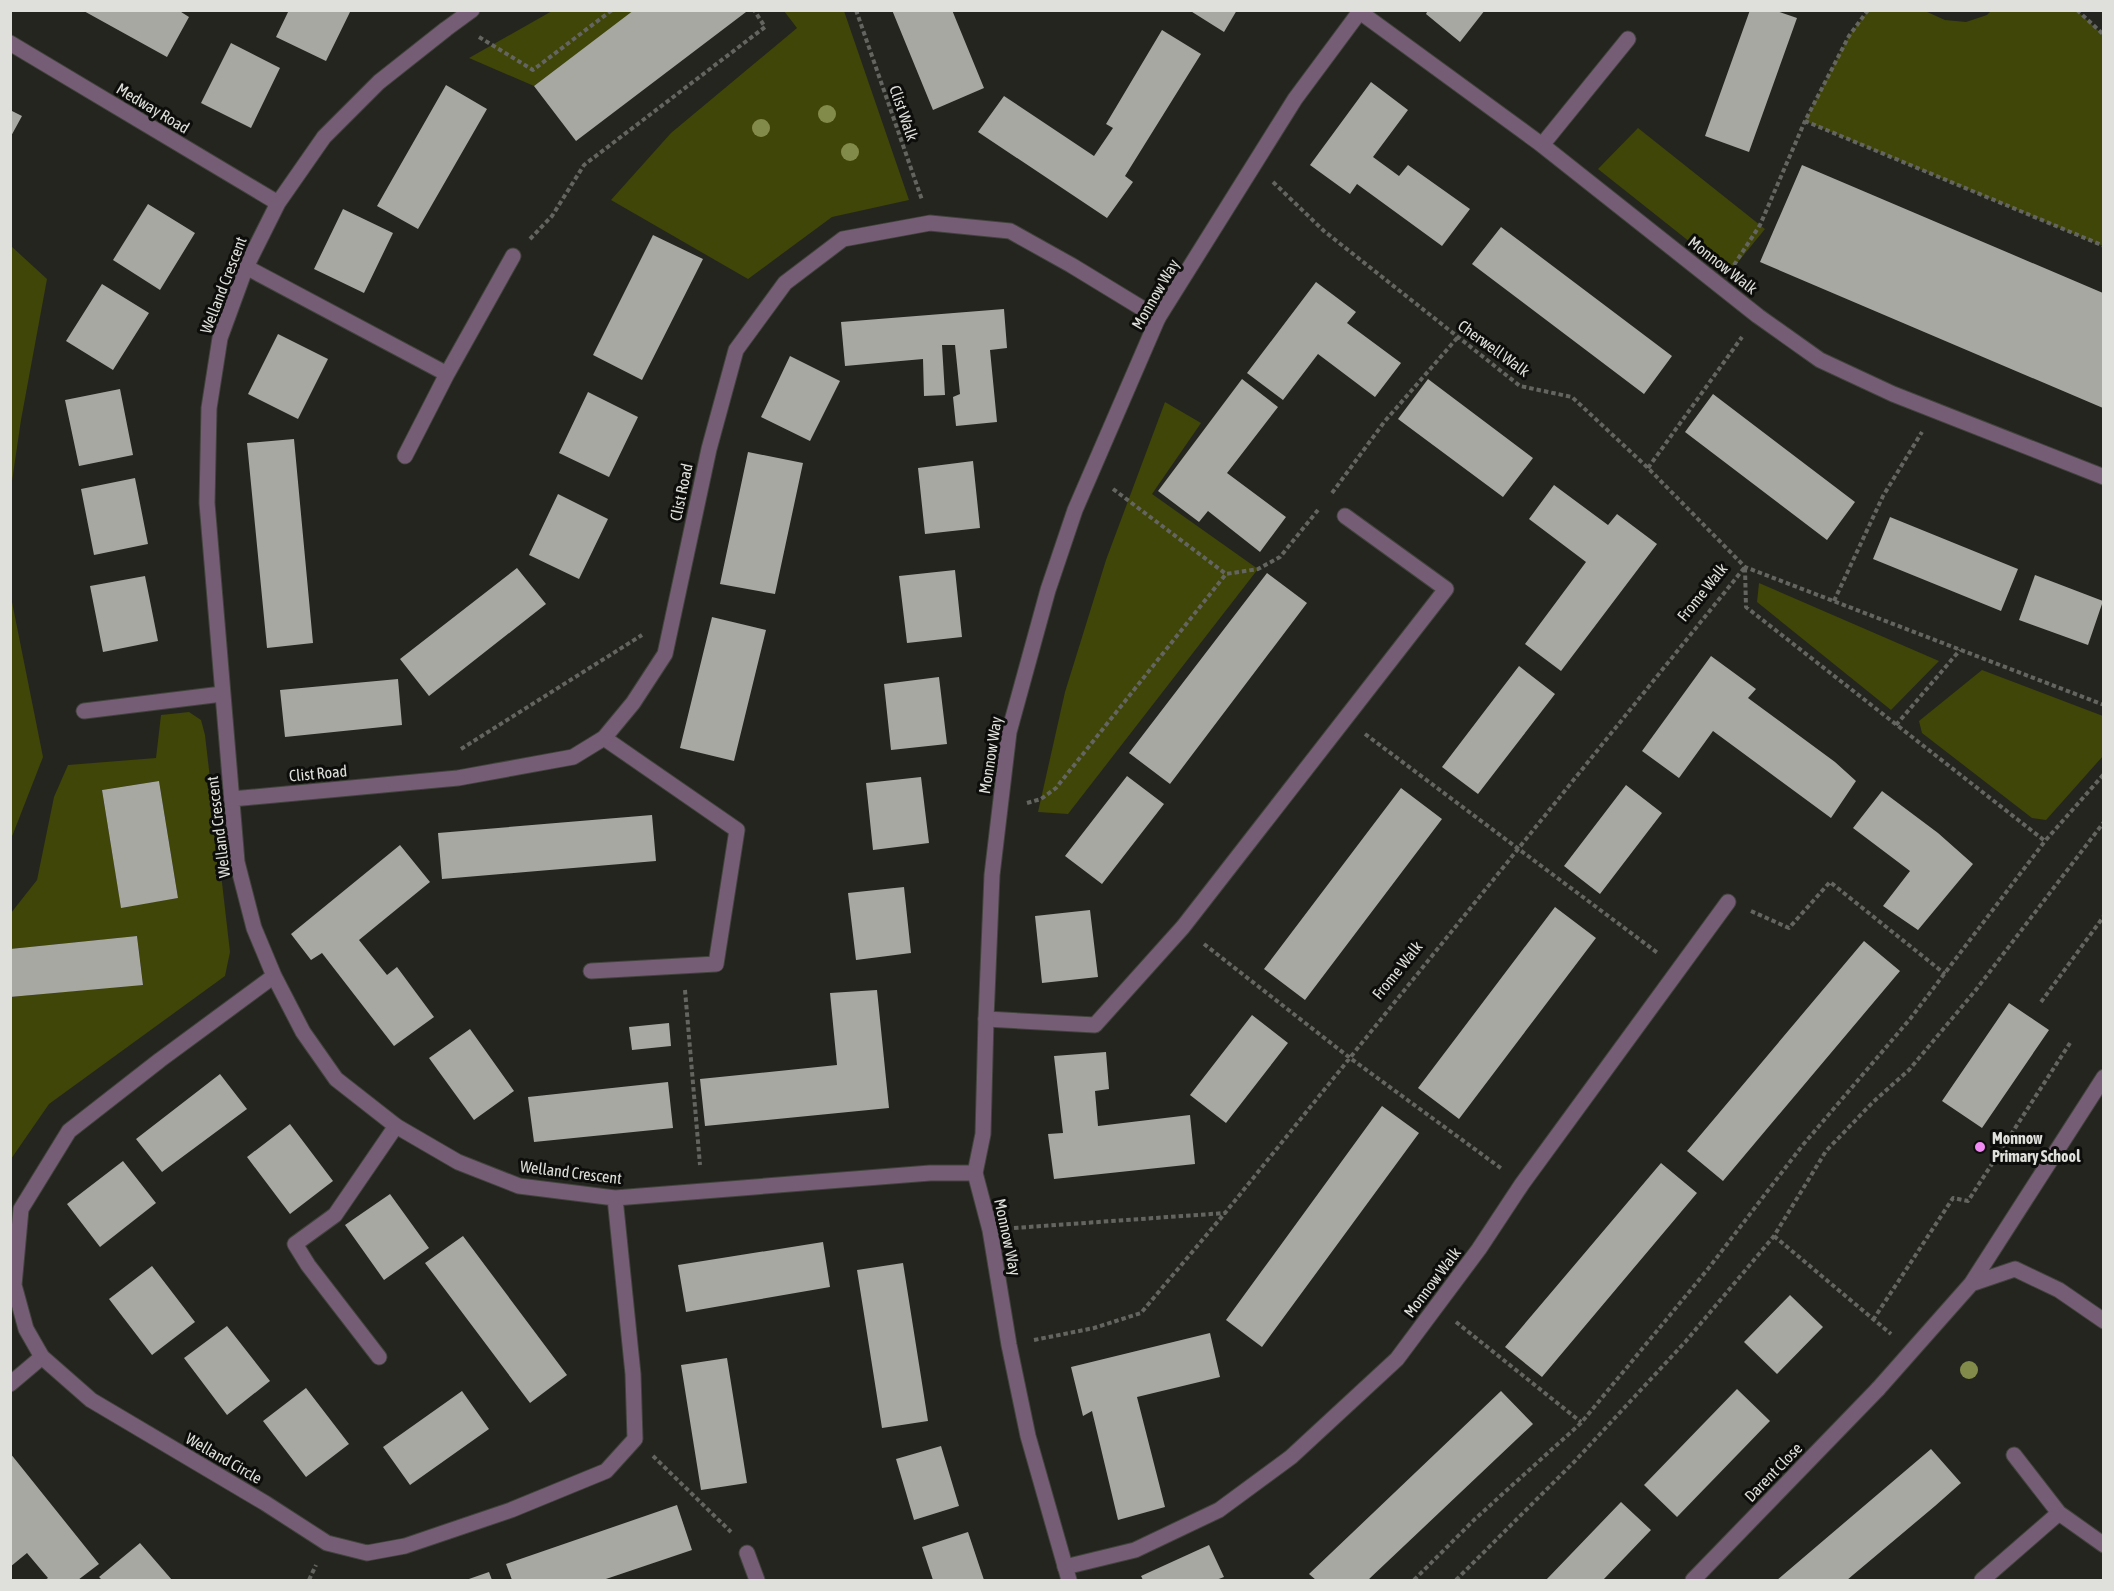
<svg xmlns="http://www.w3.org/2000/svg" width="2114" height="1591" font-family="'Asap Condensed',sans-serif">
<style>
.green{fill:#404508;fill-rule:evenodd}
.building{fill:#a7a8a1}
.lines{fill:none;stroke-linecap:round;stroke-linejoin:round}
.service-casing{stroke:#42433d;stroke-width:17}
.minor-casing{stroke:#42433d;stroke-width:17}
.tertiary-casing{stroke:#42433d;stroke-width:17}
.path{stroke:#646560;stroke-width:4;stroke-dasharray:4.5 3;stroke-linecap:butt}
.service{stroke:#765d76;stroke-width:15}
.minor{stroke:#765d76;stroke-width:15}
.tertiary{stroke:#765d76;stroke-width:15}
.tree{fill:#838b4a}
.poi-dot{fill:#f28af3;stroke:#0d0e0b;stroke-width:2}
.labels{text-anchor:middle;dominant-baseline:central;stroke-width:6;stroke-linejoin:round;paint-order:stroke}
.street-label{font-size:16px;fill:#dfe0dc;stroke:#0d0e0b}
.poi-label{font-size:16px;font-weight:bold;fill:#dfe0dc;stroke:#0d0e0b;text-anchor:start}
</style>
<rect width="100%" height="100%" fill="#24251f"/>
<path class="green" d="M552,11H634L534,86L469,58Z
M784,11H844L909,200L832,217L748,279L611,200L671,133L797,28Z
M1868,11H1925L1945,20L1966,22L1987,15L1991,11H2077L2103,35V246L1805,121L1849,36Z
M1638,128L1765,229L1729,273L1598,169Z
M11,246L47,279L21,420L11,488Z
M1165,402L1201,423L1152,494L1258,569L1068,814L1038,812L1065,692L1106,560Z
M1759,583L1939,661L1891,710L1757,602Z
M10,592L43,757L11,839H10Z
M1982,670L2103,716V756L2046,820L2032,818L1922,733L1919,721Z
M189,712L201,720L205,735L230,952L225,976L49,1104L11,1159V997L143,984L137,936L11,949V913L37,880L54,797L68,765L156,758L161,715ZM159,781L178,898L121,907L102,790Z"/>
<path class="building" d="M82,10H178L189,17L167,57Z
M289,10H351L326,61L276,37Z
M634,10H744L746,12L576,141L534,86Z
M892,10H952L984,88L933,110Z
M1189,10H1237L1224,32Z
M1428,10H1485L1460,42L1426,14Z
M1750,10H1774L1797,18L1749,152L1705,136Z
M1162,30L1201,54L1125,176L1133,182L1107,218L978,132L1004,96L1094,156L1113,128L1106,124Z
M231,43L280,68L251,128L201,103Z
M1371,82L1408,110L1373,157L1399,176L1408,165L1470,209L1442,246L1357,184L1350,194L1310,165Z
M446,85L487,109L418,229L377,206Z
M10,110L22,116L10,138Z
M1802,165L2103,293V408L1760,262Z
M148,204L195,233L160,290L113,260Z
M343,209L393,233L364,293L314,269Z
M1501,227L1672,356L1644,394L1472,264Z
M653,235L703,259L642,380L593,355Z
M1316,282L1356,312L1347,323L1401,363L1375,397L1318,354L1283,400L1247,373Z
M102,284L149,313L113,370L66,341Z
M1004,309L1007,348L990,350L997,422L956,426L953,397L960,394L955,345H942L945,395L924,396L923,359L845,366L841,322Z
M278,334L328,359L298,419L248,394Z
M790,356L840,381L810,441L761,417Z
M1242,379L1278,407L1227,473L1286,517L1260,552L1208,511L1199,522L1158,491Z
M1428,379L1533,458L1503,497L1398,419Z
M120,389L133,455L79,466L65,400Z
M588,392L638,417L609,477L559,453Z
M1713,394L1855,502L1827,540L1685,432Z
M294,439L313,643L267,648L247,443Z
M748,452L803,463L775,594L720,584Z
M973,461L980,528L925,534L918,468Z
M135,478L148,544L94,555L81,489Z
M1554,485L1608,525L1617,514L1657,544L1561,671L1525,644L1586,562L1529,519Z
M558,494L608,519L579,579L529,555Z
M1890,517L2018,569L2001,611L1873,559Z
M517,568L546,604L429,696L400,659Z
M955,570L962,637L907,643L899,576Z
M1267,573L1307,603L1170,784L1129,753Z
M2035,575L2103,601L2088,645L2019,620Z
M145,576L158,641L103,652L90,586Z
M712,617L766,630L734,761L680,748Z
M1711,656L1756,689L1748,698L1835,762L1856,781L1831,818L1713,731L1679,778L1642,751Z
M1519,666L1555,694L1478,794L1442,767Z
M939,677L947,744L891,750L884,684Z
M398,679L402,725L285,737L280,690Z
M1127,776L1164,804L1102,884L1065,856Z
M921,777L929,843L873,850L866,783Z
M159,781L178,898L121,908L102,790Z
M1626,785L1662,813L1600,894L1564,866Z
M1401,788L1442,819L1305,1000L1264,969Z
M1882,791L1938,833L1973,864L1918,930L1883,906L1910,871L1853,828Z
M652,815L656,861L442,879L438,833Z
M400,845L430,882L359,940L387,975L397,967L434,1017L394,1046L322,953L311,960L291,934Z
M904,887L911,953L856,960L848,893Z
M1555,907L1596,938L1459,1119L1418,1088Z
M1090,910L1098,977L1042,983L1035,916Z
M137,936L143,985L10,997V949Z
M1864,941L1900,971L1723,1181L1687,1151Z
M877,990L889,1108L705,1126L700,1079L837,1065L830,993Z
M2009,1003L2049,1030L1982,1128L1942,1101Z
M1252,1015L1288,1043L1226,1123L1190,1095Z
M669,1023L671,1046L632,1050L629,1027Z
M470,1029L514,1091L474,1120L429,1058Z
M1106,1052L1109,1089L1095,1091L1098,1126L1190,1115L1195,1164L1054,1179L1048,1134L1063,1133L1054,1056Z
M220,1074L247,1109L162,1172L136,1139Z
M668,1082L673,1128L534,1142L528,1097Z
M1382,1106L1419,1133L1262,1347L1226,1320Z
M290,1124L333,1181L290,1214L247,1157Z
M123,1161L156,1203L100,1247L67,1204Z
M1661,1163L1697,1193L1542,1377L1505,1347Z
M390,1194L429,1248L384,1280L345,1225Z
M463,1236L567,1375L530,1403L425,1263Z
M823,1242L830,1287L686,1312L678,1265Z
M903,1263L928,1421L882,1428L857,1270Z
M152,1266L195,1322L152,1355L109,1299Z
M1790,1295L1823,1327L1777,1374L1744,1342Z
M227,1326L270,1381L227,1415L184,1358Z
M1210,1333L1220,1377L1137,1397L1165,1507L1118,1520L1092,1411L1083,1416L1071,1367Z
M727,1358L747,1483L701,1490L681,1365Z
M306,1388L349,1444L306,1477L263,1421Z
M1737,1389L1770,1421L1677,1517L1644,1485Z
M462,1391L489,1429L410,1485L383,1447Z
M1501,1391L1533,1424L1368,1580H1316L1309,1574Z
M941,1446L959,1506L914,1520L896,1459Z
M1931,1449L1961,1483L1935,1506L1847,1580H1777Z
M10,1453L99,1564L78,1580H45L48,1578L27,1553L10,1567Z
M1621,1502L1651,1530L1603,1580H1546Z
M677,1505L692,1550L603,1580H512L506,1564Z
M968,1532L984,1580H933L922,1547Z
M140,1543L172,1580H102L99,1577Z
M1209,1545L1224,1577L1216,1580H1143L1141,1576Z
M489,1572L492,1580H466Z"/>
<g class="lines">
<defs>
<path id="service" d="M1542,145L1628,39
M246,267L447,374
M405,456L447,374L513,256
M84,711L222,694
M591,971L716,964L737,830L604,738
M1971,1284L2104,1077
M379,1357L308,1265L295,1244L335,1215L396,1126
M10,1384L42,1357
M1878,1389L1971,1284L2015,1269L2059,1290L2104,1321
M2014,1455L2059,1513L2104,1545
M747,1553L757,1580
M1982,1580L2059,1513"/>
<path id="minor" d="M472,10L446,29L379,82L324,137L278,203L246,267L220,338L209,408L207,503L237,862L254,928L274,976L303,1032L336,1079L396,1126L458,1162L519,1186L615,1198L930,1173H975
M1360,12L1542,145L1758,316L1820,360L1893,394L2104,477
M10,43L278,203
M232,799L458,778L573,757L604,738L633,703L665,654L709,449L736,350L785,283L843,239L930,223L1010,231L1071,265L1158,318
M274,976L160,1060L69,1131L21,1209L14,1285L26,1329L42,1357L91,1400L265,1503L327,1543L367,1553L405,1546L511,1510L606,1471L635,1439L633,1374L615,1198
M986,1019L1095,1025L1183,927L1446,589L1345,516
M1065,1567L1135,1550L1219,1510L1291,1457L1397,1359L1479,1249L1522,1184L1728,902
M1693,1580L1878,1389"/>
<path id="tertiary" d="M1069,1580L1028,1436L1009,1345L990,1230L975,1173L983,1134L986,1019L992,875L1009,732L1048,590L1075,510L1158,318L1295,99L1361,10"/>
</defs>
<use href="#service" class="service-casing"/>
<use href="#minor" class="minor-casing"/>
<use href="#tertiary" class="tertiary-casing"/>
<path class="path" d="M856,10L922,200
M1868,10L1849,36L1805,121L2104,246
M2077,10L2104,35
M479,37L533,70L612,10
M1273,182L1324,231L1520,386L1572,397L1648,468L1745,567L2104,705
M530,239L552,216L584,165L765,27L754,10
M1734,265L1760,225L1805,121
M1648,468L1742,337
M1113,489L1226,574L1258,569L1280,557L1318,510
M1332,493L1385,421L1458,337
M1745,568L1746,607L2045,841L2104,774
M1834,601L1883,496L1922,432
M1896,725L1960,650
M1365,734L1659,954
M461,749L642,635
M1027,803L1041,799L1056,788L1226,574
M1751,911L1789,928L1830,882L1945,974
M1204,944L1350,1058L1502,1169
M685,990L700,1165
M2041,1002L2104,916
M1014,1228L1225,1213L1745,567
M1774,1236L1891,1334
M1873,1320L1953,1198L1968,1201L2070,1043
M1456,1322L1581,1422
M1034,1340L1094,1328L1141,1313L1225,1213
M653,1456L731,1532
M309,1580L316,1565
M1414,1580L1475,1519L1581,1423L1708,1269L1802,1146L1910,1019L2045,841
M1456,1580L1575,1461L1686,1341L1774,1236L1826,1151L1873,1102L1909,1070L1975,991L2104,822"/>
<use href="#service" class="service"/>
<use href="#minor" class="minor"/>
<use href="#tertiary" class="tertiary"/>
</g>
<g class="tree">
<circle cx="827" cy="114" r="9"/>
<circle cx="761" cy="128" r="9"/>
<circle cx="850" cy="152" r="9"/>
<circle cx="1969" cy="1370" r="9"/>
</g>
<circle class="poi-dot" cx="1980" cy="1147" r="6"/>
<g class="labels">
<g class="street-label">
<text transform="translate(153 108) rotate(31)">Medway Road</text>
<text transform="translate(904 113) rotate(71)">Clist Walk</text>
<text transform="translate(1723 265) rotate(38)">Monnow Walk</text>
<text transform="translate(223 285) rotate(-69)">Welland Crescent</text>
<text transform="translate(1155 294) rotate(-60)">Monnow Way</text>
<text transform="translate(1494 348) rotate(36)">Cherwell Walk</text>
<text transform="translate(681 492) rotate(-78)">Clist Road</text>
<text transform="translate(1702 592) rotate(-51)">Frome Walk</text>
<text transform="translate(990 755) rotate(-81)">Monnow Way</text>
<text transform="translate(318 773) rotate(-5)">Clist Road</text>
<text transform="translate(218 827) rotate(-97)">Welland Crescent</text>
<text transform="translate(1397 970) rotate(-51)">Frome Walk</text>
<text transform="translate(571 1172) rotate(7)">Welland Crescent</text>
<text transform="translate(1008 1237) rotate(78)">Monnow Way</text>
<text transform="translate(1432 1282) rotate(-53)">Monnow Walk</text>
<text transform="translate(224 1458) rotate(30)">Welland Circle</text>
<text transform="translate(1773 1472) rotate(-46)">Darent Close</text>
</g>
<g class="poi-label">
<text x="1992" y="1138">Monnow<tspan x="1992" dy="18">Primary School</tspan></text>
</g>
</g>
<rect width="2114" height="1591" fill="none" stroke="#dfe0dc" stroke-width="24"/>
</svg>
